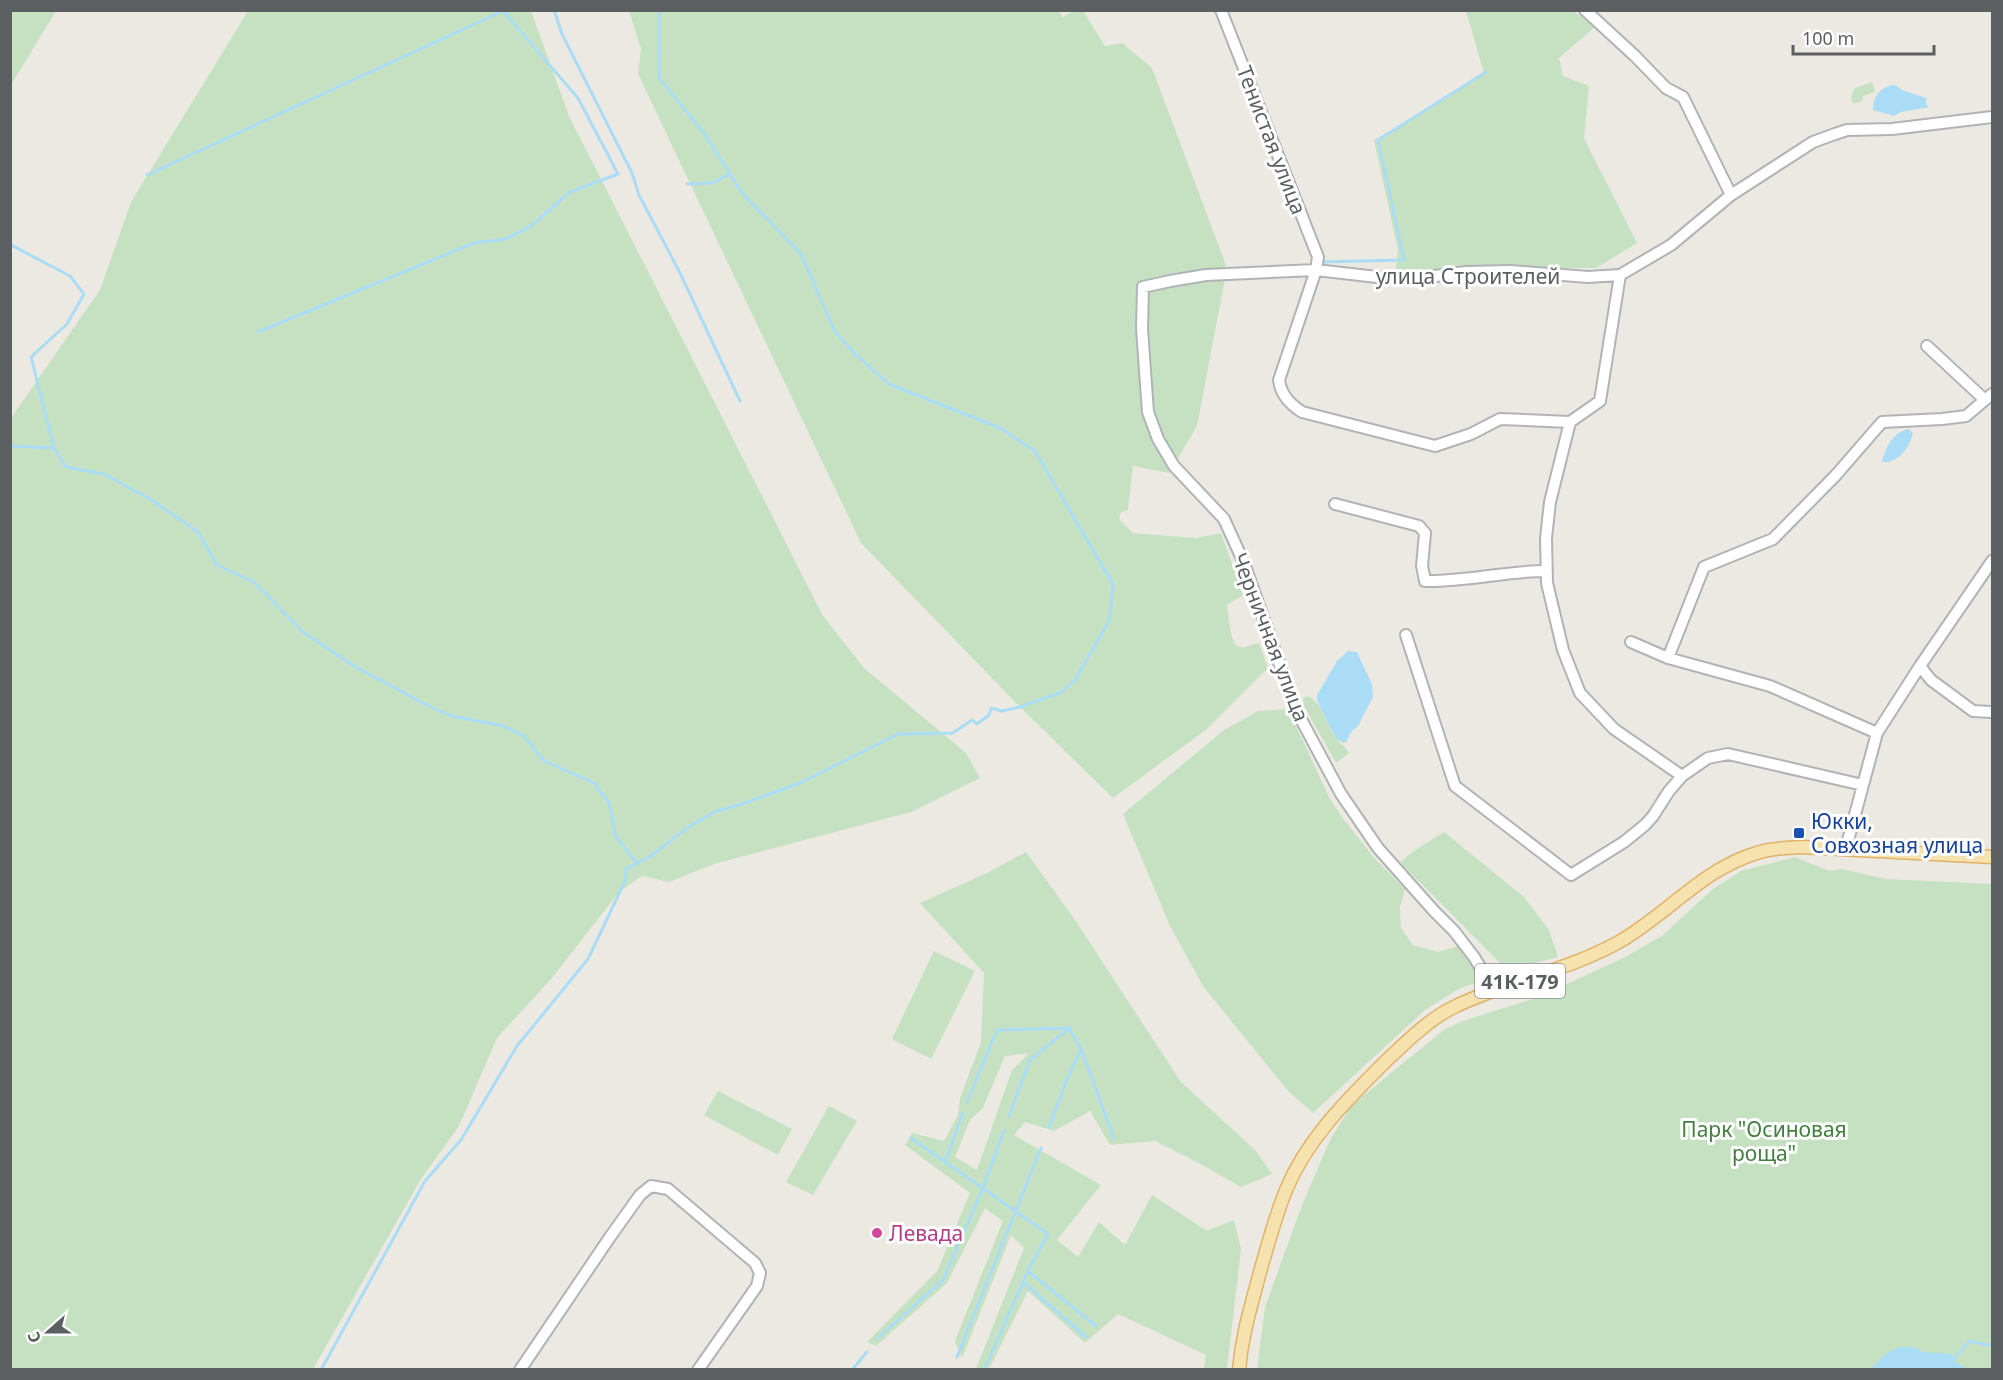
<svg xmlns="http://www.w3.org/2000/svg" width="2003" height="1380" font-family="'Noto Sans',sans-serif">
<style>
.green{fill:#c6e1c2;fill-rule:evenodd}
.water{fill:#abdcf5}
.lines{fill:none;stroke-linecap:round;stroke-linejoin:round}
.stream{stroke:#abdcf5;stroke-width:3}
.minor-casing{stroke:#b0b4b7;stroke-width:14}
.major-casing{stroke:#e0b268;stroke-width:15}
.minor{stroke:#fff;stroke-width:10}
.major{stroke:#f5e2af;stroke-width:12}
.transit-dot{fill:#1a4fb4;stroke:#fff;stroke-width:2}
.hotel-dot{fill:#d1479c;stroke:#fff;stroke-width:2}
.labels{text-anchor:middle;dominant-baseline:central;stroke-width:6;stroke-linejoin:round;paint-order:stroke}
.shield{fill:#fff;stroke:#8c8f91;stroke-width:1.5}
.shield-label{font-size:20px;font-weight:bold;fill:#5b5f62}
.street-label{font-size:21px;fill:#5b5f62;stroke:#fff}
.transit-label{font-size:21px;fill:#164399;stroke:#fff;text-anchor:start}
.park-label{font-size:21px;fill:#427e3e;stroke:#fff}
.hotel-label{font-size:21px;fill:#b23c85;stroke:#fff;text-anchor:start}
</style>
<rect width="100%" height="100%" fill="#ece9e3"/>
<path class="green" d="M11,10L56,11L11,85L10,11Z
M1057,10L1063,17L1074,11H1083L1105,46L1122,43L1152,68L1227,268L1197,426L1169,473L1133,466L1128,510L1121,512L1119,519L1133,533L1196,538L1221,533L1243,595L1227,605C1229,614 1229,645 1240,647C1245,648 1254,644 1259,643L1268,668L1207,729L1113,798L1020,707L861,543L638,74L641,49L629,11Z
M248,11H531L569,116L823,616L864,668L966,753L980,778L911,812L714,864L669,882L642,876L619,892L552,978L497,1038L459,1126L421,1179L313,1369H11V418L100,290L131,202Z
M1466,11H1573L1596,26L1559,58L1563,76L1589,86L1584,138L1637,243L1596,268H1458L1395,274L1398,250L1374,140L1401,126L1484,73Z
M1872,82L1875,92L1863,96L1862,101L1853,104L1851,97L1855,88Z
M1308,696C1322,704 1326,720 1334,735C1338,742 1345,746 1349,753L1336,763L1304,706L1303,698Z
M1288,709L1329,797L1341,816L1375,859L1405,889L1400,907L1401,928L1413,945L1438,952L1458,946L1482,982L1462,987L1425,1010L1313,1113L1288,1091L1203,986L1170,926L1123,814L1224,730L1258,711Z
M1444,832L1524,897L1549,930L1558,957L1519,967H1504L1400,862L1418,848Z
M1026,852L1073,917L1181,1082L1255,1150L1272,1174L1241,1187L1199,1163L1155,1141L1110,1145L1090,1111L1054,1131L1025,1122L1014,1135L1101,1185L1057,1240L1078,1257L1099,1222L1125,1245L1152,1195L1207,1231L1234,1220L1241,1249L1227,1369H1204L1206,1355L1118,1314L1085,1343L1028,1291L989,1369H976L1024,1248L1011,1235L962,1358L955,1341L1003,1221L985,1208L947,1283L876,1346L867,1342L937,1271L970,1193L905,1145L912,1133L944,1141L958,1115L960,1098L981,1042L984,973L920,903L987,873ZM1029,1053L1012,1070L977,1170L955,1157L970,1120L983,1108L1005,1056Z
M1795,857L1830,871L1841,869L1887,879L1992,884V1369L1257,1370L1265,1307L1302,1205L1331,1138L1352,1105L1445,1029L1463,1021L1539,997L1625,957L1662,936L1713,889L1741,871Z
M934,951L975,971L931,1059L892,1039Z
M718,1091L792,1129L778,1155L704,1115Z
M829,1106L857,1121L813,1195L786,1182Z"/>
<path class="water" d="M1895,85L1902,90L1926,98V104L1929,107L1901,112L1894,116L1873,110C1873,96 1881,86 1895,85Z
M1908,429L1913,433C1909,448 1899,463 1882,462C1886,447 1892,433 1908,429Z
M1348,651L1357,652L1372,684L1373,697L1358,726L1351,732L1346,742L1343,743L1336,738L1317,701V695L1337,661Z
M1903,1347H1913L1923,1352L1950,1354L1956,1363L1968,1369H1871C1884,1357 1884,1351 1903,1347Z"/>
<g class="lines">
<path class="stream" d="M554,10L562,34L632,173L639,195L680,273L740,401
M147,175L503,11L578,98L618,174L570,192L531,226L506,239L474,243L258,332
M687,184L712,183L730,174
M10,243L13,246L70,276L84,294L67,324L31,357L54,448L66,467L104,474L150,499L198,532L217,565L254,582L303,632L354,666L425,704L451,716L504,726L524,736L544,761L594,783L609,803L616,837L637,863
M1321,262L1404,260L1378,140L1486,72
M10,446L54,448
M967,1102L997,1030L1069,1028L1081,1049L1114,1138
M1009,1116L1030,1060L1068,1029
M1049,1127L1067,1079L1081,1049
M911,1138L1048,1234L1028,1271L1096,1326
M945,1162L963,1113
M1023,1282L1086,1337
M878,1338L943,1280L983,1188L1004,1131
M957,1357L1041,1148
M1953,1359L1970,1341L1992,1346
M321,1370L425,1181L461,1140L517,1046L588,959L625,881L626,869L651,856L687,828L714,812L745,803L800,783L898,734L953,733L972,720L977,724L989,715L991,708L1002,711L1020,707L1062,692L1075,680L1110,619L1113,584L1035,451L1000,428L889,384L855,354L835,332L801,254L742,193L704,133L659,78V10
M852,1370L867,1352
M984,1370L1028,1271"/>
<defs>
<path id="minor" d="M1221,10L1318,257L1316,270L1279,380C1281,395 1290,404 1302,412L1435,446L1471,434L1500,419L1570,422
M1585,10L1635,56L1666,88L1683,97L1731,195L1671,245L1620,275L1600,401L1570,422L1550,502L1546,538L1547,583L1563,650L1580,693L1614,729L1682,776
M1731,195L1813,142L1835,134L1847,130L1892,129L1992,117
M1927,346L1985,400
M1335,504L1419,526L1425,533L1422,566L1425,581C1465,582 1506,571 1546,571
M1406,635L1455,786L1571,875L1624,842L1645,825L1653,816L1669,791L1682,776L1708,758L1728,754L1863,785
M1631,642L1668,658L1770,686L1877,733
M1668,658L1704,567L1773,539L1836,475L1882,422L1942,419L1966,416L1992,394
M1920,666L1931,680L1973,711L1992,712
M1846,848L1877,733L1920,666L1992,561
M1494,990L1474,957L1454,931L1434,911L1378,848L1341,794L1295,708L1244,563L1224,519L1174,466L1158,439L1148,412L1142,329L1143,287L1170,281L1206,275L1316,270L1386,278L1412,279L1466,272L1511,271L1588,277L1620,275
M520,1370L610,1237L640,1195L651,1186L668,1189L755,1263L760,1273L757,1286L698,1370"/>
<path id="major" d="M1239,1370C1242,1334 1251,1307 1260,1272C1268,1245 1275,1217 1286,1190C1307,1139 1347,1100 1385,1062C1406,1042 1430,1018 1456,1006C1508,981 1566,971 1617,943C1666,916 1702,869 1757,853C1771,848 1786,848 1801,847L1992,857"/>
</defs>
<use href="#minor" class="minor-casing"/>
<use href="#major" class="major-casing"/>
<use href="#minor" class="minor"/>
<use href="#major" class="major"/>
</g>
<rect class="transit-dot" x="1793" y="827" width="12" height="12" rx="3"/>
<circle class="hotel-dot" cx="877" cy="1233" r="6"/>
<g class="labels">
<rect class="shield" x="1475" y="964" width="90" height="34" rx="4.5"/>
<g class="shield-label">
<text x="1520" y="981">41К-179</text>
</g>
<g class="street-label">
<text transform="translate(1272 140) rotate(69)">Тенистая улица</text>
<text x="1468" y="276">улица Строителей</text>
<text transform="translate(1271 637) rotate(69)">Черничная улица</text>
</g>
<g class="transit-label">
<text x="1811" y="821">Юкки,<tspan x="1811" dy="24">Совхозная улица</tspan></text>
</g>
<g class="park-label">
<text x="1764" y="1129">Парк "Осиновая<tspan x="1764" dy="24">роща"</tspan></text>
</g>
<g class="hotel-label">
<text x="889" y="1233">Левада</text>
</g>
</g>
<rect width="2003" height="1380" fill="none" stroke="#5b5f62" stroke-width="24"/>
<g transform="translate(48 1332) rotate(249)" stroke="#ffffff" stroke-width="4.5" paint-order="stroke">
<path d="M0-4.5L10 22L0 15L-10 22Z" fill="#5b5f62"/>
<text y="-9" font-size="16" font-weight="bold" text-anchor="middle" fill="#5b5f62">С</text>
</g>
<path d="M1793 45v9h141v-9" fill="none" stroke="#5b5f62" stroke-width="3"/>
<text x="1802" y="45" font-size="18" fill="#5b5f62" stroke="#ffffff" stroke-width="4.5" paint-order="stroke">100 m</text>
</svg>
